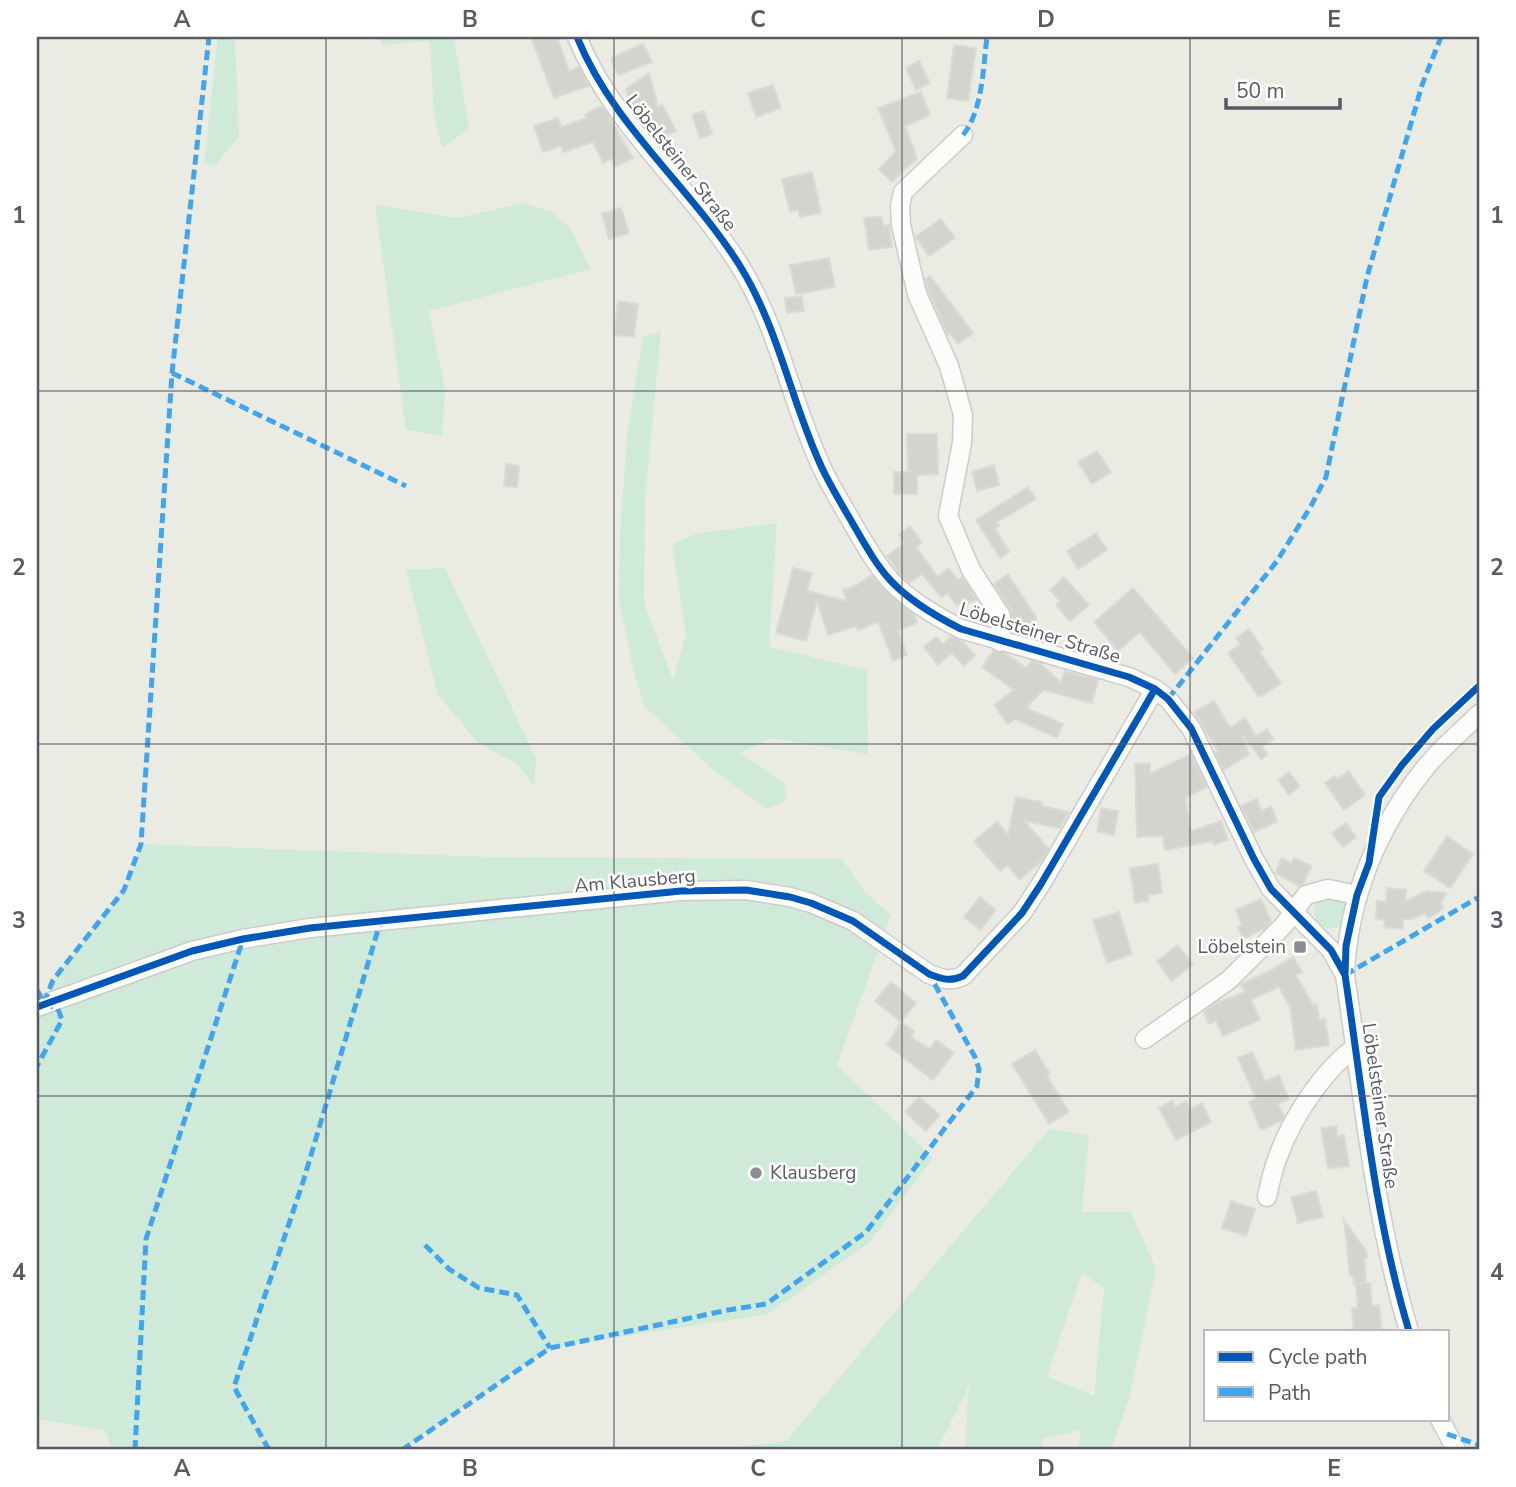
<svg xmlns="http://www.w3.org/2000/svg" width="1516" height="1487" font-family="'Nunito Sans',sans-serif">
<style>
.green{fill:#d0ead9;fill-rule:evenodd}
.building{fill:#d4d4cf;stroke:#dadbd4;stroke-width:2}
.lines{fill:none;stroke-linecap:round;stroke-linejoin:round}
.street-casing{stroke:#cbcbcb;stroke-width:21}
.street{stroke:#fcfcfb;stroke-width:18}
.quiet{stroke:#40a5ee;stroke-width:5;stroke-dasharray:10 5;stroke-linecap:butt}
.cycleway-casing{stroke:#fff;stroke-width:11}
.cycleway{stroke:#0057b8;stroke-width:7}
.grid{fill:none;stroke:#5a5a64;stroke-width:2;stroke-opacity:0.55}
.poi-dot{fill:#8c8d91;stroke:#fff;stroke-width:2.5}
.labels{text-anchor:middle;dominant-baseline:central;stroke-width:5;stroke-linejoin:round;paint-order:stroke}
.street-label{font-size:19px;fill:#5a5a64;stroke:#fff}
.poi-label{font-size:19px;fill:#5a5a64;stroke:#fff;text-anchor:end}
.neatline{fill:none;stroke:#5a5a64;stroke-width:2.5}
.grid-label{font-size:23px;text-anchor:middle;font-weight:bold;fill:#5a5a64}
</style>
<rect width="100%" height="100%" fill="#eaece4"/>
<path class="green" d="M218,37H235L239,137L214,166L204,162Z
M379,37H454L469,129L442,148L434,115L430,41L382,45Z
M523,203L552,212L571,229L591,269L429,311L445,390L442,436L406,430L375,204L457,218Z
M661,331L645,499L644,603L673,680L686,635L672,544L698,533L777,523L769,647L867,670L868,754L771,738L740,753L784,783L786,801L766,809L711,768L644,706L634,672L619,601L620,534L627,436L643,336Z
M445,568L536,758L534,785L517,764L478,743L438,695L406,570Z
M141,844L492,857L842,859L865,892L891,915L837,1065L933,1158L869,1243L768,1314L550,1348L402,1450H112L106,1431L37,1419V996L45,1002L53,980L124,890Z
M1318,898H1343L1349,908L1344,923C1325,938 1305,918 1318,898Z
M1050,1128L1089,1136L1082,1212H1131L1156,1269L1130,1395L1111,1450H1078L1081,1430L1041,1439L1043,1450H965L969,1386L937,1450H715L786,1441ZM1082,1273L1104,1288L1094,1396L1047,1376Z"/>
<path class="building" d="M531,37H557L569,71L579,67L589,86L554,98Z
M643,44L652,62L618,75L611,58Z
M954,45L976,48L968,101L947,98Z
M919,61L930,83L916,90L906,68Z
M649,73L658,107L662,104L676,131L656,140L639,106H630L626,89Z
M773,85L781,108L756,117L748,93Z
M921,92L930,115L905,126L917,158L892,182L879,169L896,151L878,108Z
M598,107H602L608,115L633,158L615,167L611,159L603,163L593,142L563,152L561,146L543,152L534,126L558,118L561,127L587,118L585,115Z
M704,111L712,134L700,138L692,115Z
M812,172L821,213L800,217L798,210L790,212L782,179Z
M621,208L629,233L609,239L602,214Z
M881,216L883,226L889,225L892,247L869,250L864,218Z
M941,219L955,238L929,256L915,237Z
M829,258L835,287L796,294L790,265Z
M930,276L973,333L958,344L950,333L948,335L928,290L925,279Z
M802,296L804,311L787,313L785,298Z
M618,301L638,304L634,337L614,335Z
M907,434H937L938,474L917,475V494H894V472H908Z
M1097,451L1111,472L1092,484L1078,462Z
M506,464L519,466L517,487L504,486Z
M994,465L999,485L977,491L972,472Z
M1028,487L1036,499L997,522L999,526L995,528L1009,552L1000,558L976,520Z
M910,526L922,542L916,547L938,577L948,568L958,580L962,577L977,600L969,603L966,598L957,606L947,593L942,598L922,574L909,583L899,573L887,556L905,543L899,535Z
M1096,533L1107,550L1078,569L1067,551Z
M793,568L812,573L807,591L847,601L843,590L857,585L871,575L891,596L914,614L917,623L898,631L907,655L893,661L878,622L858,630L856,626L828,635L817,601L806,641L776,633Z
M1008,574L1037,619L1019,631L1012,621L1011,610L994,584Z
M1064,577L1089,605L1070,621L1056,605L1060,601L1050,590Z
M1133,588L1193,658L1175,674L1140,632L1118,651L1094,622Z
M1249,629L1263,649L1259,651L1281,683L1262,696H1258L1228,653L1240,644L1236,638Z
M936,637L943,644L951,637L962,641L975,655L964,666L952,653L938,665L924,647Z
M993,651L1005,653L1026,668L1032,661L1041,664L1061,683L1065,671L1098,680L1092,703L1043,690L1026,708L1063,724L1057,738L1015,719L1008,724L994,705L1014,690L982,667Z
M1214,701L1230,728L1245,718L1256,736L1267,729L1274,739L1262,746L1267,755L1261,759L1243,736L1249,754L1224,770L1215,752L1218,751L1194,712Z
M1191,754L1207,787L1185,798L1191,831L1221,821L1228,840L1214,845L1213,841L1165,850L1163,836L1137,837L1135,764L1150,763V774Z
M1349,771L1365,795L1344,810L1325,783L1335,776L1337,779Z
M1289,772L1300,786L1289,795L1278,780Z
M1016,797L1042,802L1041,806L1069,812L1060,828L1024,821L1049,849L1041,861L1020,880L1007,865L1000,871L974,841L997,822L1008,835Z
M1257,799L1262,811L1271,806L1277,822L1254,832L1241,806Z
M1101,808L1118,811L1114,835L1097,832Z
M1346,823L1356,837L1343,847L1332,833Z
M1447,836L1473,854L1450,888L1424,871Z
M1282,858L1291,863L1294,858L1312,866L1303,884L1300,886L1275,873Z
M1158,864L1162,893L1148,895L1149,901L1135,903L1130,868Z
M1387,888L1406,890L1405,901L1427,891L1447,893L1441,903L1444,908L1428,918L1425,913L1413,919H1403V929L1384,927L1385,920L1376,919L1377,901L1386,902Z
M980,897L996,910L980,930L964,917Z
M1261,899L1271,921L1264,929L1243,939L1238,927L1242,925L1236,910Z
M1119,912L1132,954L1107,963L1093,920Z
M1178,945L1193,965L1171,981L1157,961Z
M1293,957L1302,972L1296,975L1313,1005H1317L1319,1020L1325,1019L1329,1045L1296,1050L1290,1007L1279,987L1251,1000L1260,1020L1223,1036L1216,1021L1209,1024L1204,1012L1216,1003L1245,992L1241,984L1270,971Z
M891,982L916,1003L901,1022L875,1001Z
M901,1022L914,1031L911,1037L930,1049L936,1040L954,1053L933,1080L887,1045Z
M1035,1050L1050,1074L1047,1076L1069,1112L1049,1124L1012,1064Z
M1252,1052L1265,1081L1279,1075L1289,1099L1278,1104L1284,1117L1281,1121L1261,1130L1249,1102L1256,1099L1238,1058Z
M919,1097L940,1115L926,1131L905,1112Z
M1172,1101L1175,1107L1186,1101L1190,1109L1202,1103L1211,1122L1176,1140L1159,1108Z
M1336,1126L1337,1136L1344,1135L1349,1166L1328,1169L1321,1128Z
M1316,1191L1323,1217L1298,1223L1291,1197Z
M1231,1201L1255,1209L1246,1236L1222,1228Z
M1344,1220L1366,1251L1367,1258H1364L1366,1282L1354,1284L1353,1275L1350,1276Z
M1370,1283L1372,1306L1379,1305L1382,1331H1354L1352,1308H1358L1356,1284Z"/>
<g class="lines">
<defs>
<path id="street" d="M577,37C613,126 690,186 740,266C779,329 791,402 822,468C831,487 842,505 853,524C864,543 876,565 891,581C910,601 937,617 961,629L1129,677L1155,689L1168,699L1191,728L1254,859L1271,889L1331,950L1345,975C1363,1094 1374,1215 1409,1331
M963,135L903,192L900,206L901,225L917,294L949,366L963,415L962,443L948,516L971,570L1001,616L1000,642
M1345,975C1348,898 1378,826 1426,767C1441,748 1462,731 1479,714
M37,1007L192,951L243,939L310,928L681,891L746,890L790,897L811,903L853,921L929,974C942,979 950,982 963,976L1022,913L1041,884L1155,689
M1145,1039L1229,980L1284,925L1306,895L1328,889L1357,895
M1267,1197C1270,1183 1273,1168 1279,1154C1292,1118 1324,1069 1356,1047
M1440,1419L1456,1450"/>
</defs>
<use href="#street" class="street-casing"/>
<use href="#street" class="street"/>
<path class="quiet" d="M963,135C983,110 983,67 987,37
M172,373L406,486
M1168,699L1277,561L1311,506L1326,477L1367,277L1422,85L1441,37
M1345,975L1479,897
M37,990L44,1003L58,1009L62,1020L37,1066
M44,1003L53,980L124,890L141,844L172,373L209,37
M425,1245L449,1269L479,1288L517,1295L550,1348
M1447,1434L1479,1445
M135,1450L146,1239L243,939
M269,1450L234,1387L303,1182L380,923
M402,1450L550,1348L728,1310L766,1304L866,1232L977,1086L979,1069L975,1057L929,974"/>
<defs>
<path id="cycleway" d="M577,37C613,126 690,186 740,266C779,329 791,402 822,468C831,487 842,505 853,524C864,543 876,565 891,581C910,601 937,617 961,629L1129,677L1155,689L1168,699L1191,728L1254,859L1271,889L1331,950L1345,975C1363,1094 1374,1215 1409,1331
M1345,975L1346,946L1357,895L1369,863L1379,797L1402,765L1433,729L1479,686
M37,1007L192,951L243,939L310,928L681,891L746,890L790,897L811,903L853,921L929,974C942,979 950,982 963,976L1022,913L1041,884L1155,689"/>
</defs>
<use href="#cycleway" class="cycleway-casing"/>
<use href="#cycleway" class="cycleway"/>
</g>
<path class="grid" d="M326,37V1450M614,37V1450M902,37V1450M1190,37V1450M37,391H1479M37,744H1479M37,1096H1479"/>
<g class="poi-dot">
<rect x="1293" y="940" width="14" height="14" rx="3.5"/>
<circle cx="756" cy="1173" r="7"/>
</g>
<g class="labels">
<g class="street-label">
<text transform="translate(681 163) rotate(52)">Löbelsteiner Straße</text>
<text transform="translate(1040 633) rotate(17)">Löbelsteiner Straße</text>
<text transform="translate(635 881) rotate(-5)">Am Klausberg</text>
<text transform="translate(1380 1106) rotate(82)">Löbelsteiner Straße</text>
</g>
<g class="poi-label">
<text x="1286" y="947">Löbelstein</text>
<text x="770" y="1173" text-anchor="start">Klausberg</text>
</g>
</g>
<rect width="1516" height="1487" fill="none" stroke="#ffffff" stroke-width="77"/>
<rect x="1204" y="1330" width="245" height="91" fill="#ffffff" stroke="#bdbdc1" stroke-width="2"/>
<rect x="1218" y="1352" width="35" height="10" fill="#0057b8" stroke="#bdbdc1" stroke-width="2"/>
<text x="1268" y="1364" font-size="21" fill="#5a5a64">Cycle path</text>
<rect x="1218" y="1387" width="35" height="10" fill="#40a5ee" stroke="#bdbdc1" stroke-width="2"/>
<text x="1268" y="1400" font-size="21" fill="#5a5a64">Path</text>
<path d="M1226 98v10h114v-10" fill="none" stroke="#5a5a64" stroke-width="3.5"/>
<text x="1236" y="98" font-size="21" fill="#5a5a64" stroke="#ffffff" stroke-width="5" paint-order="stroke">50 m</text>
<rect x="38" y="38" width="1440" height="1410" class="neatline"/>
<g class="grid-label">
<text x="182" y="27">A</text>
<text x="470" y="27">B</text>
<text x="758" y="27">C</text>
<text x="1046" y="27">D</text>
<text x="1334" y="27">E</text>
<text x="19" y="223">1</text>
<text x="1497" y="223">1</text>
<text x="19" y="575">2</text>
<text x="1497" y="575">2</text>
<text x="19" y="928">3</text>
<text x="1497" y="928">3</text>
<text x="19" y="1280">4</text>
<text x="1497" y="1280">4</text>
<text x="182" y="1476">A</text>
<text x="470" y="1476">B</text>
<text x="758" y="1476">C</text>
<text x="1046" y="1476">D</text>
<text x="1334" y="1476">E</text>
</g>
</svg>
